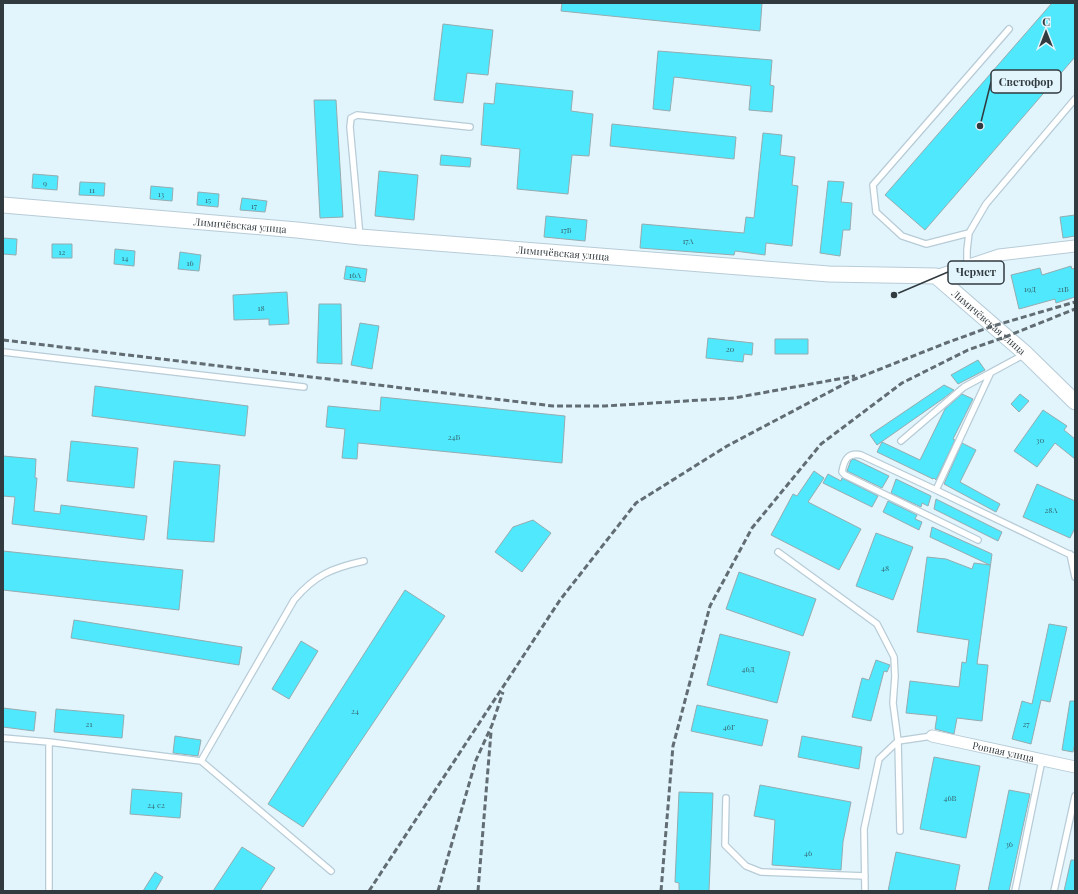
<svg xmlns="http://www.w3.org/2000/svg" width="1078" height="894" font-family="'Playfair Display',serif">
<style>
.building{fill:#4fe8fd;stroke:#94acb0}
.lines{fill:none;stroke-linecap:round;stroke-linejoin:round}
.service-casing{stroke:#b7ccd7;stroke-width:8}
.minor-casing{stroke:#b7ccd7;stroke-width:13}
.secondary-casing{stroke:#b7ccd7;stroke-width:17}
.service{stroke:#fff;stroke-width:5.5}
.minor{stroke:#fff;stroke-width:11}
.secondary{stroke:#fff;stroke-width:15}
.rail{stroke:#626d73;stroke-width:3;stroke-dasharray:6 3;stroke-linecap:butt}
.labels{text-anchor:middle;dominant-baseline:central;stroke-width:3;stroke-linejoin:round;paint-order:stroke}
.number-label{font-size:8px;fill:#38666e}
.street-label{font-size:10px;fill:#313a3e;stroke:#e2f4fc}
.leader{fill:none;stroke:#313a3e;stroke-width:1.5}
.callout-dot{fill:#313a3e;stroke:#e2f4fc;stroke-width:1.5}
.callout{fill:#e2f4fc;stroke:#313a3e;stroke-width:1.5}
.callout-label{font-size:11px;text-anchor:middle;font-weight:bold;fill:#313a3e}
</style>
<rect width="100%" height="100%" fill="#e2f4fc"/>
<path class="building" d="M562,3H762L760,31L561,11Z
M1052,3H1075V57L925,230L885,195Z
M443,24L493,30L488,75L467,73L463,103L434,100Z
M658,51L772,60L770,85L774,86L772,112L749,110L751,86L674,77L670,111L653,109Z
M496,83L573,91L571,111L593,114L589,156L572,155L568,194L517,189L520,149L481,145L484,103L494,104Z
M314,100H336L343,217L320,218Z
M612,124L736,137L734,159L610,146Z
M763,133L782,135L780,155L795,157L792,185L798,186L792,246L766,243L765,255L735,251L734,255L640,248L642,224L744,233L746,217L754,218Z
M441,155L471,158L470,167L440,165Z
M379,171L418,175L414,220L375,216Z
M33,174L58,176L57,190L32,188Z
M828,181L844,182L841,202L852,203L850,230H843L840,256L820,253Z
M80,182L105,183L104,196L79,195Z
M151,186L173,188L172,201L150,199Z
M198,192L219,194L218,207L197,205Z
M242,198L267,201L265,212L240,210Z
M1075,215V236L1063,238L1060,217Z
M546,216L587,220L585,241L544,237Z
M3,238L17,239L16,255L3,254Z
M52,244H72V258H52Z
M115,249L135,251L134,266L114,264Z
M180,252L201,255L199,271L178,269Z
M346,266L367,269L365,282L344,279Z
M1071,266L1072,269L1075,268V297L1056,303L1055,299L1019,309L1011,275L1040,268L1042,275Z
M287,292L289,324L269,325V319L234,320L233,295Z
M319,304H341L342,364L317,363Z
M360,323L379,326L372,369L351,365Z
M708,338L753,343L752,355L744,354L743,362L706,358Z
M775,339H808V354H775Z
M978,360L985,370L958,384L951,375Z
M944,385L954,390L944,398L877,445L870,435Z
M95,386L248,406L245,436L92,416Z
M962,394L973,399L953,439L955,440L936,480L934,478L933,479L877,452L882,442L920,460L945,409Z
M1020,394L1029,401L1019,412L1011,404Z
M381,397L565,416L562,463L358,443L357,459L342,458L345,429L326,427L328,406L380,411Z
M1043,410L1067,426L1064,430L1075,439V459L1055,443L1037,467L1014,451Z
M71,441L138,448L134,488L67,481Z
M962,443L976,450L960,482L1000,504L996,512L944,484Z
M3,456L36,459L35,478H37L34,511L60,514L61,505L147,516L144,540L12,524L15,497L3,496Z
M854,459L889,476L882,488L847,471L851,460Z
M174,461L220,465L214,542L167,539Z
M814,471L824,478L808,502L861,529L839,570L771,535L793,494L797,496Z
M828,474L841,481L842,478L878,496L872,507L823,483Z
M896,479L931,496L928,506L922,503L921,507L891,493Z
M1037,484L1075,501V528L1070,538L1023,517Z
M936,499L1002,532L998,541L934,509Z
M888,501L917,515L915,519L922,522L919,530L883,512Z
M533,520L551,533L522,572L495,552L513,527Z
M932,527L992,554L977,664L988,665L982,721L957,718L954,734L935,729L937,716L906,713L910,681L959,687L962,662L966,663L969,640L917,632L927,557L946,559L972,569L974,563L990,565L930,537Z
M876,533L913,547L893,600L856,586Z
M3,551L183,570L179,610L3,590Z
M739,572L816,599L803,636L726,609Z
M405,590L445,616L303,827L268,804Z
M74,620L242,647L239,665L71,638Z
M1049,624L1067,627L1050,702L1041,700L1031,744L1012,739L1022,701L1032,704Z
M720,634L790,652L777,703L707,685Z
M301,641L318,651L289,699L272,689Z
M876,660L890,665L887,672L884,671L871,721L852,717L862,678L869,680Z
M1070,701H1075V743L1073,752L1062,750Z
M697,705L768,720L762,746L691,731Z
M3,708L36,712L34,731L3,727Z
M56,709L124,715L122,738L54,732Z
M175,736L201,740L198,756L173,753Z
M802,736L862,747L859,769L798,757Z
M934,757L980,766L966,838L920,829Z
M760,785L851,802L843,842L841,870L772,865L775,820L754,816Z
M132,789L182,793L180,818L130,814Z
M1009,790L1030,794L1009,891H988Z
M679,792L713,793L709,891H679V883L675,882Z
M242,847L275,868L260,891H213Z
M896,852L960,865L955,891H888Z
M1071,860H1075V891H1064Z
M155,872L163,877L155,891H143Z"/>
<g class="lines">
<defs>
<path id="service" d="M969,233L926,244L902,236L876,212L873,185L1009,29
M360,237L350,127L351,118L357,115L470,127
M967,266V250L969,233L986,204L1075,99
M3,352L304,387
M990,374L936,490L1075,557
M901,441L964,387L1025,354
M936,490L861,455C848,452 844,460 842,472L845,475L978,540
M778,552L877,624L894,657L895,676L893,703L898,741L900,831
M1070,554L1075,577
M3,738L49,742L201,761L331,871
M201,761L294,600C315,575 332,568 364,561
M726,798L725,845L746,866L761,872L865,876
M49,891V742
M865,891L864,829L879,759L898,741L932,736
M1015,891L1042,760
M1054,891L1075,796"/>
<g id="minor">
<path d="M936,276L999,255L1075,246"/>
<path id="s1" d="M932,736L1075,767"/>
</g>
<g id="secondary">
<path id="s2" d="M3,205L297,230L360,237L829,274L936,276L1026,354L1075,402"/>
</g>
</defs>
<use href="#service" class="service-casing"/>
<use href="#minor" class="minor-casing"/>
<use href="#secondary" class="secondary-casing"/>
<use href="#service" class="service"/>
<use href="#minor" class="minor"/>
<use href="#secondary" class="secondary"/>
<path class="rail" d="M3,340L553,406H605L734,398L855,376
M369,891L560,600L636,503L727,446L850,381L946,343L993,326L1075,302
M438,891L476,760L492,725L503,692
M478,891L491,732
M661,891L673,746L710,606L752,528L821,444L902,383L968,350L1005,337L1075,309"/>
</g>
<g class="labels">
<g class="number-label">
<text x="45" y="182">9</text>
<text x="92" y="189">11</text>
<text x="161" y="193">13</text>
<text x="208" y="199">15</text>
<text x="254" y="205">17</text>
<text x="566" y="229">17Б</text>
<text x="688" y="240">17А</text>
<text x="62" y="251">12</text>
<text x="125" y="257">14</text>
<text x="190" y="262">16</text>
<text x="355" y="274">16А</text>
<text x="1030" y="288">19Д</text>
<text x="1063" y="288">21Б</text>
<text x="261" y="307">18</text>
<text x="730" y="348">20</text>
<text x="454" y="436">24Б</text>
<text x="1040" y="439">30</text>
<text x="1051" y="509">28А</text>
<text x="885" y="567">48</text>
<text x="748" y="668">46Д</text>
<text x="355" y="710">24</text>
<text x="89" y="723">21</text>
<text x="1026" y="723">27</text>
<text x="729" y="726">46Г</text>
<text x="950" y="797">46В</text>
<text x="156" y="804">24 с2</text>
<text x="1009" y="843">36</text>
<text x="808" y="852">46</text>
</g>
<g class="street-label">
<text stroke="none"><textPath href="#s2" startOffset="238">Лимичёвская улица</textPath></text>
<text stroke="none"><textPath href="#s2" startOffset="562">Лимичёвская улица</textPath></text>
<text stroke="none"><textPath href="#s2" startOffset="1006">Лимичёвская улица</textPath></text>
<text stroke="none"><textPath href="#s1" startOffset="73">Ровная улица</textPath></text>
</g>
</g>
<path class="leader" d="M980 126L991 82M894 295L948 272"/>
<g class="callout-dot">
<circle cx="980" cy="126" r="4"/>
<circle cx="894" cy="295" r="4"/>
</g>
<g class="callout">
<rect x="991" y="70" width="70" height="23" rx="4"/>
<rect x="948" y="261" width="56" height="23" rx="4"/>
</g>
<g class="callout-label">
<text x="1026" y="86">Светофор</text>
<text x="976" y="276">Чермет</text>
</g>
<rect width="1078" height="894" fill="none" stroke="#313a3e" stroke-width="8"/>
<g transform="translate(1046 32)" stroke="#e2f4fc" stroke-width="3" paint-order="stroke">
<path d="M0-3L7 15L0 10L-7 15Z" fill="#313a3e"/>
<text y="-6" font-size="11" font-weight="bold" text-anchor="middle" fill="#313a3e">С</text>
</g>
</svg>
